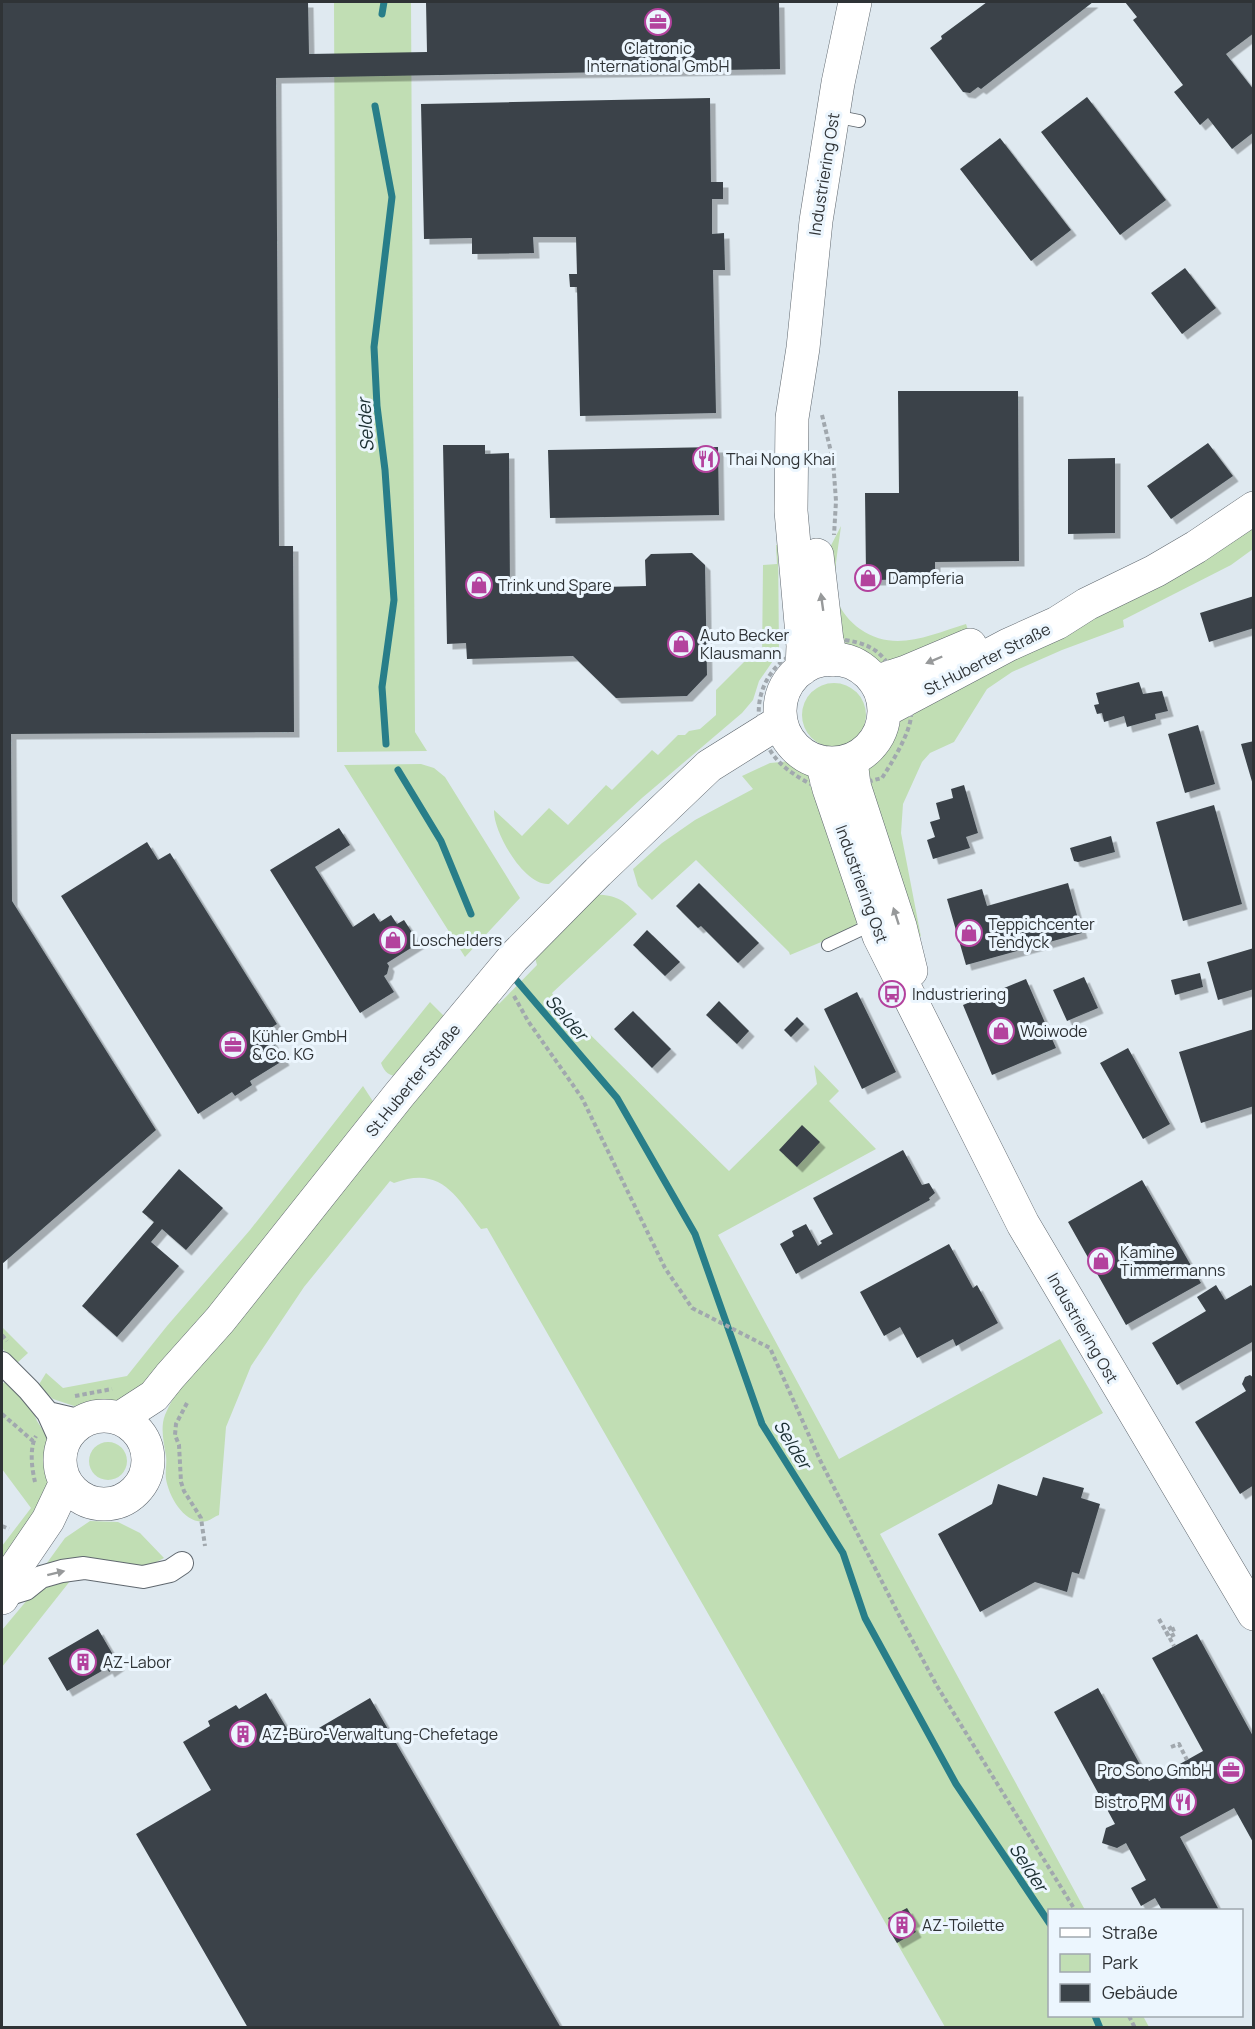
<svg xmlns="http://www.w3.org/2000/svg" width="1255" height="2029" font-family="Manrope,sans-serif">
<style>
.green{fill:#c1deb4}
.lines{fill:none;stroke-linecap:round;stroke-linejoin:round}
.stream{stroke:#287e89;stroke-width:7}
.building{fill:#3b4349;filter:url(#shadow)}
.lane-casing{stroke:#60686f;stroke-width:14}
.street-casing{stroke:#60686f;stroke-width:24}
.secondary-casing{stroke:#60686f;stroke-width:34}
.path{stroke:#a1a8ae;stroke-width:4;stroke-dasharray:4.5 3;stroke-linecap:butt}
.lane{stroke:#fff;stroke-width:12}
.street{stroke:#fff;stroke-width:22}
.secondary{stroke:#fff;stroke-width:33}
.path-bridge{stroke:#a1a8ae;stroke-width:4;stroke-dasharray:4.5 3;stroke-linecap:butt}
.oneway{fill:#97999a}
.labels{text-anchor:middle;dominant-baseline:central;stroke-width:6;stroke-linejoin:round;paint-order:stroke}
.poi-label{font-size:16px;fill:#2f3336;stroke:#ecf6fe;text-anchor:start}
.street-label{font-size:16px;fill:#2f3336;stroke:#ecf6fe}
.water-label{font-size:18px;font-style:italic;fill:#1a2e31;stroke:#ecf6fe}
</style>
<defs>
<filter id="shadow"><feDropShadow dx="5.5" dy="5.5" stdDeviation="0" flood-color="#0004"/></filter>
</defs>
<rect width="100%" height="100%" fill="#dfe9f0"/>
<path class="green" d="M334,2H411L415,732L427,751L337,752Z
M1253,520V549L1231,565L1123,620L1124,627L1062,650L1012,672L987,689L954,742L930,753L922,762L903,804L901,833L921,937L906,922L865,799L867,770L887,740L893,719Z
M841,526C839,544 831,585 837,600C841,611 850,622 860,629C894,653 930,635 966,624L970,636L874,669L850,656L842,648L823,561Z
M776,545H778L779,652L759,681L753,700L742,713L642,798L549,884C524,886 493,832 494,810L522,836L549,808L568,825L606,785L612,790L652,750L658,755L678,735H685L689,731L700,729L716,715V690L746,660H762L763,565L777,564Z
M802 715a32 32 0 1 1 64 0a32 32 0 1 1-64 0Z
M792,761L814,772L823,792L813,795L825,813L859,916L855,928L790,955L789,952L696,860L652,900L638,886L633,869L662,843L695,820L753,789L742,776L770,763Z
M421,764L434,768L445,777L520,898L465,957L344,765Z
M588,894C613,895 620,896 637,914L552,993L557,1002L729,1171L817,1084L814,1065L839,1091L829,1101L876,1149L718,1235L839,1459L1060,1339L1103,1413L880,1534L1085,1910H1050V2016H1143L1149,2027H945L487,1228L481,1229C456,1196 441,1165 394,1183L390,1181L304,1287L251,1366L226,1427L219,1515C215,1516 211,1520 207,1521C185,1526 169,1497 166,1479C165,1472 167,1464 166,1456C164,1443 160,1428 165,1415C174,1392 194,1370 208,1350L494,997L499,1004L537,965L533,950Z
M430,1002L445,1017L399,1076C389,1076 385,1073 381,1063Z
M363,1086L374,1103L214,1311L124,1404L74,1406L53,1399L38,1386L46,1373L63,1388L127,1376L167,1326L250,1230Z
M2,1327L28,1353L16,1364L2,1348Z
M5,1382L32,1409L37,1421L46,1435L49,1480L2,1577V1546L31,1508L2,1469V1384Z
M89 1461a19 19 0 1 1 38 0a19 19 0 1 1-38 0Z
M90,1521L118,1522L140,1533L164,1558L147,1567H44L65,1538Z
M74,1576L2,1667V1630L33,1593Z"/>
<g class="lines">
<path class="stream" d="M382,14L384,2
M375,106L392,197L374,347L377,406L385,470L394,600L382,687L386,744
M398,770L441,841L471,914
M517,981L617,1098L695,1234L762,1424L843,1553L865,1618L956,1784L1050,1924
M1095,2016L1100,2028"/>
</g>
<path class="building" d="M2,2H308L309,54L427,52L426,2H779L780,69L276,78L279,546H293L294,732L11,734L12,901L156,1130L2,1264Z
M987,2H1093L981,89L978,87L970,93L963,92L930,48L942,39L941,36Z
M1125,2H1254V33L1226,54L1254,90V132L1232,149L1208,118L1200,125L1174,92L1183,85L1133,20L1137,17Z
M1087,97L1166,200L1120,235L1041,132Z
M710,98L711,182H723V199H712V234L724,233L725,270H713L716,413L580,416L577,287H570L569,274H577L576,237H533L534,253L472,254V238L424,239L421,104Z
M1000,138L1071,230L1031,261L960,169Z
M1185,268L1216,308L1182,334L1151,293Z
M898,391H1018L1019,561L935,562V579L873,580L866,573L865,493H899Z
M1208,443L1233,476L1171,519L1147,486Z
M443,445H485V454L509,453L510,589L646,586L645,560L651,554L692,553L705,565L707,675L687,696L616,698L573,656L467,659L466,643L447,644Z
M718,447L719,515L550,518L548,450Z
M1115,458V533L1068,534V459Z
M1254,596V628L1209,642L1200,613Z
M1139,682L1143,694L1162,691L1168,711L1155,714L1156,719L1127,727L1124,716L1104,722L1102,713L1097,714L1094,705L1099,704L1096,693Z
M1198,725L1215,784L1185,793L1168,734Z
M1254,741V785H1253L1241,744Z
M964,785L978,833L966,837L970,848L933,859L927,840L935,837L930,822L940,819L936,803L953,798L951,789Z
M1214,805L1242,904L1183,921L1156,822Z
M339,828L350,845L315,867L353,927L374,913L380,922L391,915L397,924L404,920L419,943L387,963L389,966L387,974L384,976L394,992L360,1013L270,870Z
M1111,836L1115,852L1078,862L1074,861L1070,848Z
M147,842L158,860L170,853L277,1024L266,1031L284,1060L250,1081L252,1085L235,1096L232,1092L198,1114L61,896Z
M699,883L759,943L738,963L701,926L698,928L676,906Z
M1068,883L1082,933L966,965L947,899L982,889L987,906Z
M647,930L680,962L665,976L633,945Z
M1254,948V989L1218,1000L1207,962Z
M1200,973L1203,987L1175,995L1171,980Z
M1084,977L1098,1008L1067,1021L1053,990Z
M1026,979L1056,1048L992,1075L963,1005Z
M857,992L896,1072L862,1089L824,1009Z
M719,1001L749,1031L737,1044L706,1015Z
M633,1011L671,1049L652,1068L614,1029Z
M797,1017L804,1024L791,1037L784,1030Z
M1254,1029V1106L1201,1123L1179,1052Z
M1128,1048L1170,1124L1143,1139L1100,1063Z
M802,1125L820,1142L797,1167L779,1150Z
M903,1150L922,1185L929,1183L935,1193L929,1198L930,1200L796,1274L780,1244L794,1236L792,1231L806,1224L818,1246L822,1243L820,1241L833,1234L813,1198Z
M179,1169L223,1208L186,1250L162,1229L151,1242L179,1266L117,1337L82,1306L154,1222L142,1212Z
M1142,1180L1201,1283L1126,1325L1068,1222Z
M949,1244L973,1288L977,1285L998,1323L956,1346L953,1339L917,1358L900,1327L884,1336L860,1292Z
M1216,1285L1225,1300L1251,1285L1254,1289V1341L1177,1385L1152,1343L1206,1311L1197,1297Z
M1250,1375L1254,1378V1485L1240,1494L1195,1422L1246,1391L1242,1384L1245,1377Z
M1043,1477L1084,1488L1081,1498L1100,1504L1079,1574L1072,1572L1067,1592L1035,1582L980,1612L938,1534L992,1504L998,1484L1037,1496Z
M98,1629L119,1665L109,1672L107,1668L67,1691L48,1658Z
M1197,1634L1254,1738V1844L1234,1808L1180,1837L1219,1910H1162L1155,1898L1141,1906L1131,1888L1146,1880L1126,1843L1117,1848L1102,1843L1106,1828L1115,1824L1054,1712L1098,1688L1149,1781L1187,1760L1203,1751L1152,1658Z
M266,1693L295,1742L370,1698L561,2028H248L136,1834L211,1790L183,1742L210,1726L208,1721L236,1705L239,1709Z
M907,1908L915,1921L911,1923L916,1932L897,1943L889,1930L893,1928L888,1918Z"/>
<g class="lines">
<defs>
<path id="lane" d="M834,116L859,121
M828,945L873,924"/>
<path id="street" d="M2,1363L29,1390L48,1413L62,1444
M48,1413L82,1421
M3,1596L26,1589L41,1577L62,1571L84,1568L143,1577L170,1571L182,1563"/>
<path id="secondary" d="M817,555L827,641L832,660
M780 711a52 52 0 1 1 104 0a52 52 0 1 1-104 0Z
M802,669L803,646L791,511L792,418L803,348L816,221L838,83L855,2
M875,682L906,672L970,645
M884,711L1008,645L1057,623L1087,604L1155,571L1196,547L1254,508
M851,760L854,785L900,926L911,971
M822,762L829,789L879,936L1023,1224L1254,1614
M60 1460a44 44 0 1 1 88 0a44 44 0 1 1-88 0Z
M120,1418L154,1396L170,1376L220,1320L399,1095L513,958L598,872L709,766L781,721
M2,1598L12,1580L16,1567L48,1520L66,1482"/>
</defs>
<use href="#lane" class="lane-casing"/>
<use href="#street" class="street-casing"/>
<use href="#secondary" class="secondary-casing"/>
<path class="path" d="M822,415L833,460L836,501L834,535
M845,640C857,642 866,644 876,651C890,661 910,698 911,715C911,732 891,764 882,778C865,782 845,790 828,789C816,788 804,781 794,774C751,747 745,686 789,656C794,653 799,648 805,646C817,642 832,641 845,640Z
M514,996L528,1021L582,1098L665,1268L692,1308L770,1348L820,1460L902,1621L937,1686L1075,1910
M2,1335L7,1341
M75,1396L112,1389
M187,1403L176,1424L175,1435L179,1445L181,1482L184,1491L201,1518L205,1546
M2,1414L33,1441
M35,1482C32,1469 29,1449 36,1436
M2,1526L9,1529
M1159,1619L1169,1637L1175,1634L1172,1627
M1171,1747L1179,1744L1187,1760
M1129,2016L1135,2028"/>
<use href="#lane" class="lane"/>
<use href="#street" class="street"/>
<use href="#secondary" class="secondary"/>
<path class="path-bridge" d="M1172,1627L1166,1631L1174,1646"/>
</g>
<defs><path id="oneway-solid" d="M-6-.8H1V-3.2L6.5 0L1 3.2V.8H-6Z" transform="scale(1.5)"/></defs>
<g class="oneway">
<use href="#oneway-solid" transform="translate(822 602) rotate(-98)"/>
<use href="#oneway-solid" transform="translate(934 660) rotate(157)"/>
<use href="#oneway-solid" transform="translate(896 916) rotate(-108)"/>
<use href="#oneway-solid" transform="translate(56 1573) rotate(-14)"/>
</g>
<defs>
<symbol id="office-ring" viewBox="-11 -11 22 22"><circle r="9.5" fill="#ecf6fe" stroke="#b3429d" stroke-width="1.5"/><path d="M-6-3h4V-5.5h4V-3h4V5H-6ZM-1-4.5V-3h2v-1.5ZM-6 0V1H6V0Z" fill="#b3429d"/></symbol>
<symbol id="restaurant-ring" viewBox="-11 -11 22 22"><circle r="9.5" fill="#ecf6fe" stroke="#b3429d" stroke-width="1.5"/><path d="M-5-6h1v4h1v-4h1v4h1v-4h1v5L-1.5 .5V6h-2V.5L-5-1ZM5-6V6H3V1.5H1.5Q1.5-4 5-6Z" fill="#b3429d"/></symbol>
<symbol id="shop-ring" viewBox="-11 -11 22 22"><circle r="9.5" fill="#ecf6fe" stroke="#b3429d" stroke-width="1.5"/><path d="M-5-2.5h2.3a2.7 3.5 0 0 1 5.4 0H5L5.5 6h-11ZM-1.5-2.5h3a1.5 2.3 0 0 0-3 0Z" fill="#b3429d"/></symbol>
<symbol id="bus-ring" viewBox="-11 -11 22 22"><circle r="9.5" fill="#ecf6fe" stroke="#b3429d" stroke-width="1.5"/><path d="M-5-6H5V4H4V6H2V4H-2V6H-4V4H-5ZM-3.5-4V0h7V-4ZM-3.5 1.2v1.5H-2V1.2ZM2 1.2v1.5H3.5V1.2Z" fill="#b3429d"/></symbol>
<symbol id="building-ring" viewBox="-11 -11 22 22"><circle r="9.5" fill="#ecf6fe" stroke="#b3429d" stroke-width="1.5"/><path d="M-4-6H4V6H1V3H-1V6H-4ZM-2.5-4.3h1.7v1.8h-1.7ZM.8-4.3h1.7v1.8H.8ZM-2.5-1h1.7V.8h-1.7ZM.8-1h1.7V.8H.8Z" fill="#b3429d"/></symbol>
</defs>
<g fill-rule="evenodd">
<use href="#office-ring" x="643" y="7" width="30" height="30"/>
<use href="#restaurant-ring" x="691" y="444" width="30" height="30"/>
<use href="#shop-ring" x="853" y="563" width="30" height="30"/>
<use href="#shop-ring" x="464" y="570" width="30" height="30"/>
<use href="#shop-ring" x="666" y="629" width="30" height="30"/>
<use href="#shop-ring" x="954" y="918" width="30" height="30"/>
<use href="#shop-ring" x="378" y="925" width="30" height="30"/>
<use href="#bus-ring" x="877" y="979" width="30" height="30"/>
<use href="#shop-ring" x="986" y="1016" width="30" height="30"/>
<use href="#office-ring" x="218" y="1030" width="30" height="30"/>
<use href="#shop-ring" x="1086" y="1246" width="30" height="30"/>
<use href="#building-ring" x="68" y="1647" width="30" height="30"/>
<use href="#building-ring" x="228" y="1719" width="30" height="30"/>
<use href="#office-ring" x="1216" y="1755" width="30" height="30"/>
<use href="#restaurant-ring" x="1168" y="1787" width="30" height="30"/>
<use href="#building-ring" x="887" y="1910" width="30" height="30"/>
</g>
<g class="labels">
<g class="poi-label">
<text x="658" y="48" text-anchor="middle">Clatronic<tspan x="658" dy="18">International GmbH</tspan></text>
<text x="726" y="459">Thai Nong Khai</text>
<text x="888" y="578">Dampferia</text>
<text x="498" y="585">Trink und Spare</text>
<text x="700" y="635">Auto Becker<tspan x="700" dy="18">Klausmann</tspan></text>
<text x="988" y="924">Teppichcenter<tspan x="988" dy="18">Tendyck</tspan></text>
<text x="412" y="940">Loschelders</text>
<text x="912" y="994">Industriering</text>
<text x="1020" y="1031">Woiwode</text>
<text x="252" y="1036">Kühler GmbH<tspan x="252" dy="18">&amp; Co. KG</tspan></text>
<text x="1120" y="1252">Kamine<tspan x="1120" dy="18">Timmermanns</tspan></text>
<text x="103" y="1662">AZ-Labor</text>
<text x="262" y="1734">AZ-Büro-Verwaltung-Chefetage</text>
<text x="1212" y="1770" text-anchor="end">Pro Sono GmbH</text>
<text x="1164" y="1802" text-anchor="end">Bistro PM</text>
<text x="922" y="1925">AZ-Toilette</text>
</g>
<g class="street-label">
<text transform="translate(824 174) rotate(-81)">Industriering Ost</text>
<text transform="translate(987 659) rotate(-27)">St.Huberter Straße</text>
<text transform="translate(862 884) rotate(70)">Industriering Ost</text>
<text transform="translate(413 1080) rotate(-51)">St.Huberter Straße</text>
<text transform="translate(1083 1328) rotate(60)">Industriering Ost</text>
</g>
<g class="water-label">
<text transform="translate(365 425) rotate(-94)">Selder</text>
<text transform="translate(567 1017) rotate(49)">Selder</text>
<text transform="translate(793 1444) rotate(58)">Selder</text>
<text transform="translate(1029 1867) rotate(57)">Selder</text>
</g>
</g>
<rect width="1255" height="2029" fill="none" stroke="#2f3336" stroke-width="6"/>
<rect x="1048" y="1909" width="195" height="108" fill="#ecf6fe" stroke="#a0a8ae" stroke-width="1.5"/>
<rect x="1060" y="1928" width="30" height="9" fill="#ffffff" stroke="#a0a8ae" stroke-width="1.5"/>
<text x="1102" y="1939" font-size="18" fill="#2f3336">Straße</text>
<rect x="1060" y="1954" width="30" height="18" fill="#c1deb4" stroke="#a0a8ae" stroke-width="1.5"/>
<text x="1102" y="1969" font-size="18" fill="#2f3336">Park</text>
<rect x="1060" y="1984" width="30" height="18" fill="#3b4349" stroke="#a0a8ae" stroke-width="1.5"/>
<text x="1102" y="1999" font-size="18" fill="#2f3336">Gebäude</text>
</svg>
